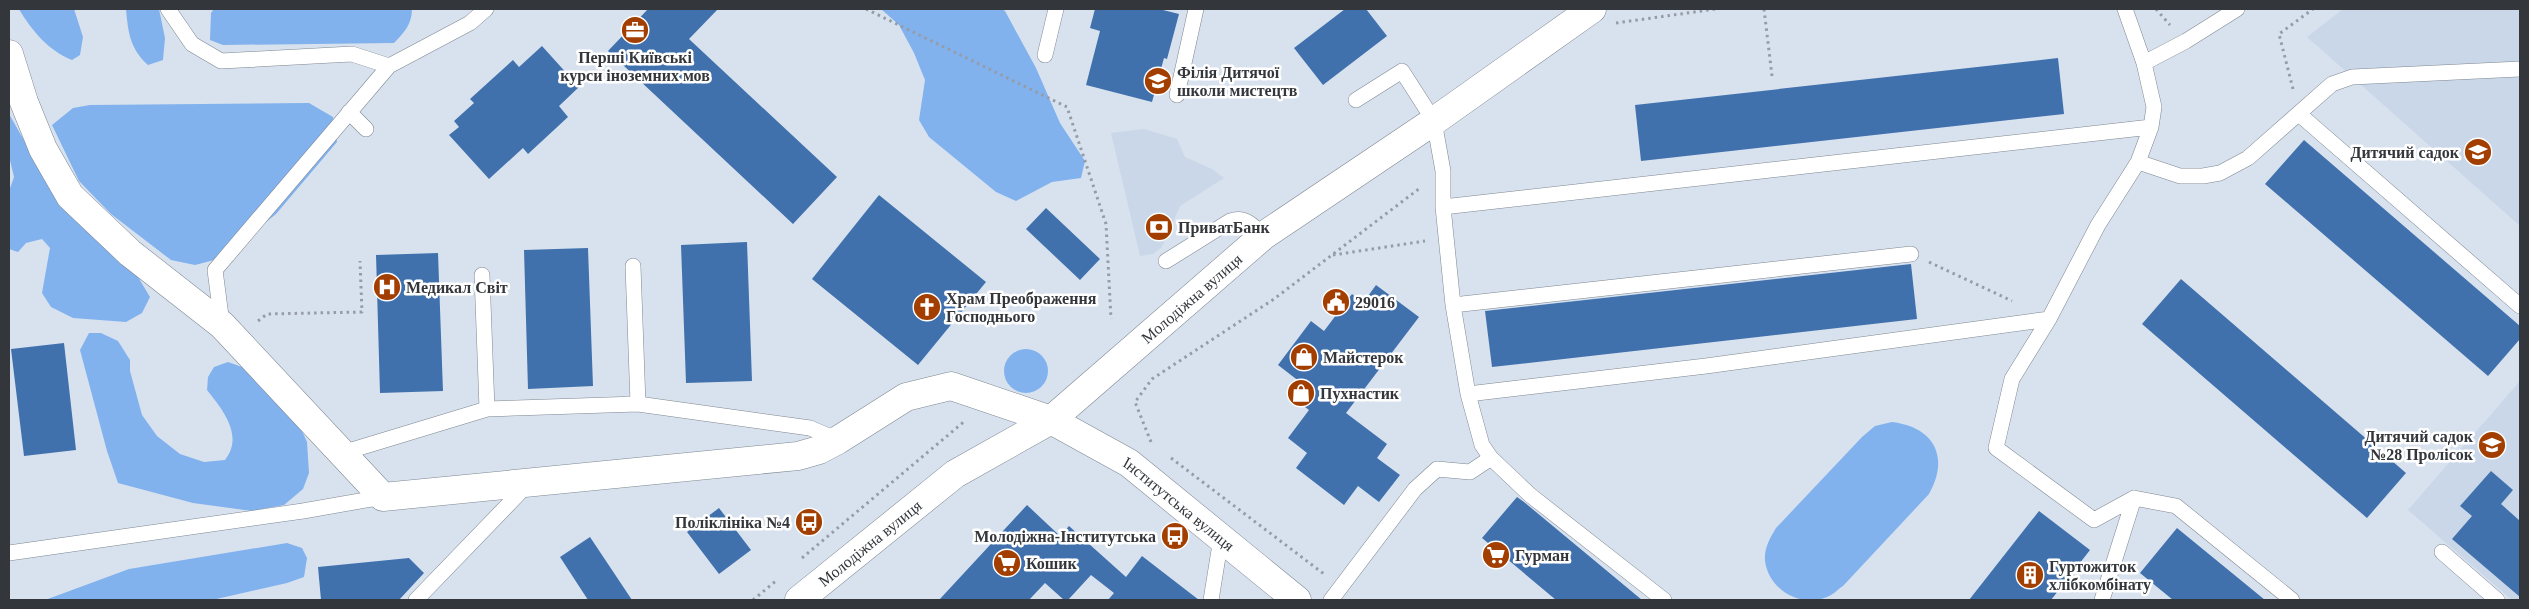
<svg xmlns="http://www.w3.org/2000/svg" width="2529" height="609" font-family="Georgia,serif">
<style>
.built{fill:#c9d7e8}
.green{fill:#81b2ee}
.building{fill:#4071ad}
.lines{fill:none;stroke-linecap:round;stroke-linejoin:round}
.service-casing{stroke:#7e8791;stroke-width:16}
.minor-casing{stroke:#7e8791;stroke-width:29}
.tertiary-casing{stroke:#7e8791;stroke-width:29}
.path{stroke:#959ca6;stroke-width:3;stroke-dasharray:2.5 4;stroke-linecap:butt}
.service{stroke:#fff;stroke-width:15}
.minor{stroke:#fff;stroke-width:28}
.tertiary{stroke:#fff;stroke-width:28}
.labels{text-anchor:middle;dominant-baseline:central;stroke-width:5;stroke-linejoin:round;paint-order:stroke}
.poi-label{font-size:16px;font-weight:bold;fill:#33363b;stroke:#fff;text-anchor:start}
.street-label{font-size:16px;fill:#33363b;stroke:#fff}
</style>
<rect width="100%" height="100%" fill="#d8e2ee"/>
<path class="built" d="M2343,9H2520V226L2307,37Z
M1144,129L1177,139L1185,157L1212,169L1224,178L1180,206L1162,247L1153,254L1140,256L1111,133Z
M2520,381V600H2512L2408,510Z"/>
<path class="green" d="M19,9H74L83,37L80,55L72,60C50,52 31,30 19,9Z
M126,9H159L165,38L163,60L148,65C130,49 128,32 126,9Z
M214,9H412C412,24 404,33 394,43L223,45L210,40L211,13Z
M881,9H1002L1005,11L1036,68L1060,123L1085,161L1081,178L1052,182L1016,201L996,192L929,137L919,120L925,80L914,53L899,25Z
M309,103L333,117L337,142L276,214L222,258L195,265L171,260L111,214L79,181L52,125L73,108L90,105Z
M9,114L41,170L138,277L150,297L142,313L126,322L73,318L51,307L42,293L50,248L42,239L26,243L18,252L9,249V191L14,177L9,156Z
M89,333H101L118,341L130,360V371L142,415L157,436L180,454L204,462L225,460C244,436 223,410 207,390L208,377L214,367L228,362L242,367L298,422L307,442L309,473L303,489L284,505L252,511L193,503L118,483L107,451L80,350Z
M1004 371a22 22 0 1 1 44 0a22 22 0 1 1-44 0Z
M1892,422C1934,427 1950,457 1929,494L1843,586C1838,589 1833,595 1827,597C1800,608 1769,590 1765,561C1764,548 1770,538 1776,528L1862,437L1875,426Z
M287,543L302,548L307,558L304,577L287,583L212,600H45L129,569Z"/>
<path class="building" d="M648,9H718L689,39L837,177L793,224L608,51Z
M1095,9H1159L1179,14L1167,59L1164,58L1152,102L1086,85L1100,31L1090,28Z
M1345,9H1366L1387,36L1323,85L1294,48Z
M542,46L579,87L559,106L568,117L528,154L523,148L489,179L449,135L459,127L454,121L474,103L470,99L513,60L519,67Z
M2058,58L2064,114L1641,161L1635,105Z
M2304,140L2520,326V339L2488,376L2265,184Z
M879,195L986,282L918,365L812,279Z
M1046,208L1100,259L1080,280L1026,229Z
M747,242L752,381L686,383L681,245Z
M588,248L593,386L528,389L524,250Z
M438,253L443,391L380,393L376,255Z
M1911,264L1917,319L1492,367L1485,311Z
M2181,279L2406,473L2367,518L2142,324Z
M1376,285L1419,317L1346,413L1387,444L1377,458L1400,475L1379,502L1358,486L1344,505L1296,468L1307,453L1288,438L1309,410L1289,395L1300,382L1278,365L1311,321L1324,331L1352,294L1363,303Z
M64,343L76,450L24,456L11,349Z
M2491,471L2513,490L2501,504L2520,521V597L2452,539L2472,516L2460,506Z
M1517,497L1524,502L1642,600H1556L1482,538Z
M1027,505L1060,536L1069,526L1126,577L1142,556L1199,600H1108L1114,593L1091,575L1068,600H1064L1045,583L1029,600H939Z
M719,508L751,550L719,574L687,532Z
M2039,511L2090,550L2051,600H1969Z
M2177,528L2265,600H2173L2140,573Z
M590,537L632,600H588L560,557Z
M409,558L424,573L399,600H321L318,567Z"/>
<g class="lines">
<defs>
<path id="service" d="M168,9L192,44L221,61L352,54L389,66
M2125,9L2144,63L2154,107L2151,127L2138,162L2098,225L2049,319L2012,379L1996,448L2094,520L2134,498L2176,506L2292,600
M1045,55L1056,9
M2144,63L2186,41L2237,9
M1177,95L1196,9
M1356,100L1402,71L1434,121L1443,171V207L1453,305L1468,394L1482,445L1491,458L1530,495L1664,600
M349,112L366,129
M2299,114L2520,306
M2138,162L2180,176H2203L2220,173L2248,158L2332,84L2352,77L2520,69
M1443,207L2151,127
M1166,261L1230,221C1245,216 1253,225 1263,236
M633,266L638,404
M482,275L487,409
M1453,305L1911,254
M222,324L215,270L389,66L470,23L486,9
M1468,394L1706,366L2049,319
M342,453L487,409L638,404L810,428L838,440
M2442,552L2497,600
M9,553L303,511L383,497
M416,600L529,483
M1211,600L1221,538
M1331,600L1415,489L1437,469L1470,472L1491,458
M2102,600L2134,498"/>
<g id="minor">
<path id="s1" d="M9,54L24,102L43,149L70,196L130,253L222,325L383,497L798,456L819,450L838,440L906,397L951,386L1051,420L1263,236L1434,121L1592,9"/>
</g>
<g id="tertiary">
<path id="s2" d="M799,600L955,474L1051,420L1129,463L1297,600"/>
</g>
</defs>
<use href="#service" class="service-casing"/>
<use href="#minor" class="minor-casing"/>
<use href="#tertiary" class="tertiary-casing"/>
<path class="path" d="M866,9L1067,107L1106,224L1111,319
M1764,9L1772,76
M2156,9L2170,25
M1616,23L1716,9
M2293,89L2279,34L2313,9
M1333,255L1425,241
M1929,262L2012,301
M258,321L267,314L362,312L360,261
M1151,442L1135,402L1152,379L1274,299L1420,188
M1171,458L1324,574
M802,558L966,420
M753,600L777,580"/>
<use href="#service" class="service"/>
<use href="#minor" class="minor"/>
<use href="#tertiary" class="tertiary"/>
</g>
<defs>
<symbol id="office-disc" viewBox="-11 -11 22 22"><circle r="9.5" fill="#a23f00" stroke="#fff"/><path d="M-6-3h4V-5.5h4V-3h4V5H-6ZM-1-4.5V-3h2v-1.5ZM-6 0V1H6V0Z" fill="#fff"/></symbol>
<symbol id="school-disc" viewBox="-11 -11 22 22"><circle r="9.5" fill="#a23f00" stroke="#fff"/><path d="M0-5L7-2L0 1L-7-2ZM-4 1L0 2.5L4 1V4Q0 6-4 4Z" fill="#fff"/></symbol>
<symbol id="bank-disc" viewBox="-11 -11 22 22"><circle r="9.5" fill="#a23f00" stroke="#fff"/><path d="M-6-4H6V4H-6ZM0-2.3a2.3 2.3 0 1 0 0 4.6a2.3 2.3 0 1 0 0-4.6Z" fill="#fff"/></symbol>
<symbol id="hospital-disc" viewBox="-11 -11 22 22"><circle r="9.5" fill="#a23f00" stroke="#fff"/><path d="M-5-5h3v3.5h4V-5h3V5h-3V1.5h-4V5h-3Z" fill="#fff"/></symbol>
<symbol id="civic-disc" viewBox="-11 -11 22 22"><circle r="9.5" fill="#a23f00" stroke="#fff"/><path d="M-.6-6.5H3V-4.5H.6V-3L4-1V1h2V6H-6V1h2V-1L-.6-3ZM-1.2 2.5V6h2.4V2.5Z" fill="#fff"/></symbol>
<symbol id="church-disc" viewBox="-11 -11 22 22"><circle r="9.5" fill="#a23f00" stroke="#fff"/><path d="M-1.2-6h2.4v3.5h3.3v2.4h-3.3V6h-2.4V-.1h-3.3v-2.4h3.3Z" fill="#fff"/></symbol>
<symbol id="shop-disc" viewBox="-11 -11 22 22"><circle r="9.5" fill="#a23f00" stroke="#fff"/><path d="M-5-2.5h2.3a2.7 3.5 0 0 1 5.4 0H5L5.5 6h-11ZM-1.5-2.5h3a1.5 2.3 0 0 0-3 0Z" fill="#fff"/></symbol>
<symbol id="bus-disc" viewBox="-11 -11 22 22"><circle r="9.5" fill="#a23f00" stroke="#fff"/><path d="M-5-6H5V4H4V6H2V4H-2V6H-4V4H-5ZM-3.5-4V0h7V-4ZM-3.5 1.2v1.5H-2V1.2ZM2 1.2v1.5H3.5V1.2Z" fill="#fff"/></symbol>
<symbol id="supermarket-disc" viewBox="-11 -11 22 22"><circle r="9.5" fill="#a23f00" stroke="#fff"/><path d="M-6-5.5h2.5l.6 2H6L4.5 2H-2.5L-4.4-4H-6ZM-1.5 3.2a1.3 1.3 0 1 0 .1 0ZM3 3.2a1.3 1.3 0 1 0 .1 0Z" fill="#fff"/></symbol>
<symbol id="building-disc" viewBox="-11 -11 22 22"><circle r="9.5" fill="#a23f00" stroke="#fff"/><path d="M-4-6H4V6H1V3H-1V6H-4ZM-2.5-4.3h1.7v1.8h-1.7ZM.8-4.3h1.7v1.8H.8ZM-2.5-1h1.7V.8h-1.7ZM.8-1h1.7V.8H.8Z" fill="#fff"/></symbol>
</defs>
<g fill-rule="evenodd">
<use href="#office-disc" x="619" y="14" width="32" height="32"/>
<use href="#school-disc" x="1142" y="65" width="32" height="32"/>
<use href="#school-disc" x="2462" y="136" width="32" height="32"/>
<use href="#bank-disc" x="1143" y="211" width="32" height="32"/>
<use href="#hospital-disc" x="371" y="271" width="32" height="32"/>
<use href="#civic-disc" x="1320" y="286" width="32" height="32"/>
<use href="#church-disc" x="911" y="291" width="32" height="32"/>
<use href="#shop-disc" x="1288" y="341" width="32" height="32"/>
<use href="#shop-disc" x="1285" y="377" width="32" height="32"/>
<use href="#school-disc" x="2476" y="429" width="32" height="32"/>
<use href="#bus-disc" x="793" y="506" width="32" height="32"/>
<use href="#bus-disc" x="1159" y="520" width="32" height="32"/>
<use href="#supermarket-disc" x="1480" y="539" width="32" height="32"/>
<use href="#supermarket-disc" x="991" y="547" width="32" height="32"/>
<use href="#building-disc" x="2014" y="559" width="32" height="32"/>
</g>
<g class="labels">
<g class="poi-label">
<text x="635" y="57" text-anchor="middle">Перші Київські<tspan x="635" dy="18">курси іноземних мов</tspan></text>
<text x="1177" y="72">Філія Дитячої<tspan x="1177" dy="18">школи мистецтв</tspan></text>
<text x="2459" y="152" text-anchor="end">Дитячий садок</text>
<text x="1178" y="227">ПриватБанк</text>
<text x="406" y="287">Медикал Світ</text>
<text x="946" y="298">Храм Преображення<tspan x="946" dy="18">Господнього</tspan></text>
<text x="1355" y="302">29016</text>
<text x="1323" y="357">Майстерок</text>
<text x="1320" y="393">Пухнастик</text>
<text x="2473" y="436" text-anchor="end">Дитячий садок<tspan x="2473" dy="18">№28 Пролісок</tspan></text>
<text x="790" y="522" text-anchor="end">Поліклініка №4</text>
<text x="1156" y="536" text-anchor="end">Молодіжна-Інститутська</text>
<text x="1515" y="555">Гурман</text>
<text x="1026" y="563">Кошик</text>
<text x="2049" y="566">Гуртожиток<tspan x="2049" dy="18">хлібкомбінату</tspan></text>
</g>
<g class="street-label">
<text stroke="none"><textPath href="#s1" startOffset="1469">Молодіжна вулиця</textPath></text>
<text stroke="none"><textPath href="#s2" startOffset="464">Інститутська вулиця</textPath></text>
<text stroke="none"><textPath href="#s2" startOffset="91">Молодіжна вулиця</textPath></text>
</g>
</g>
<rect width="2529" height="609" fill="none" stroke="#33363b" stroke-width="20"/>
</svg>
